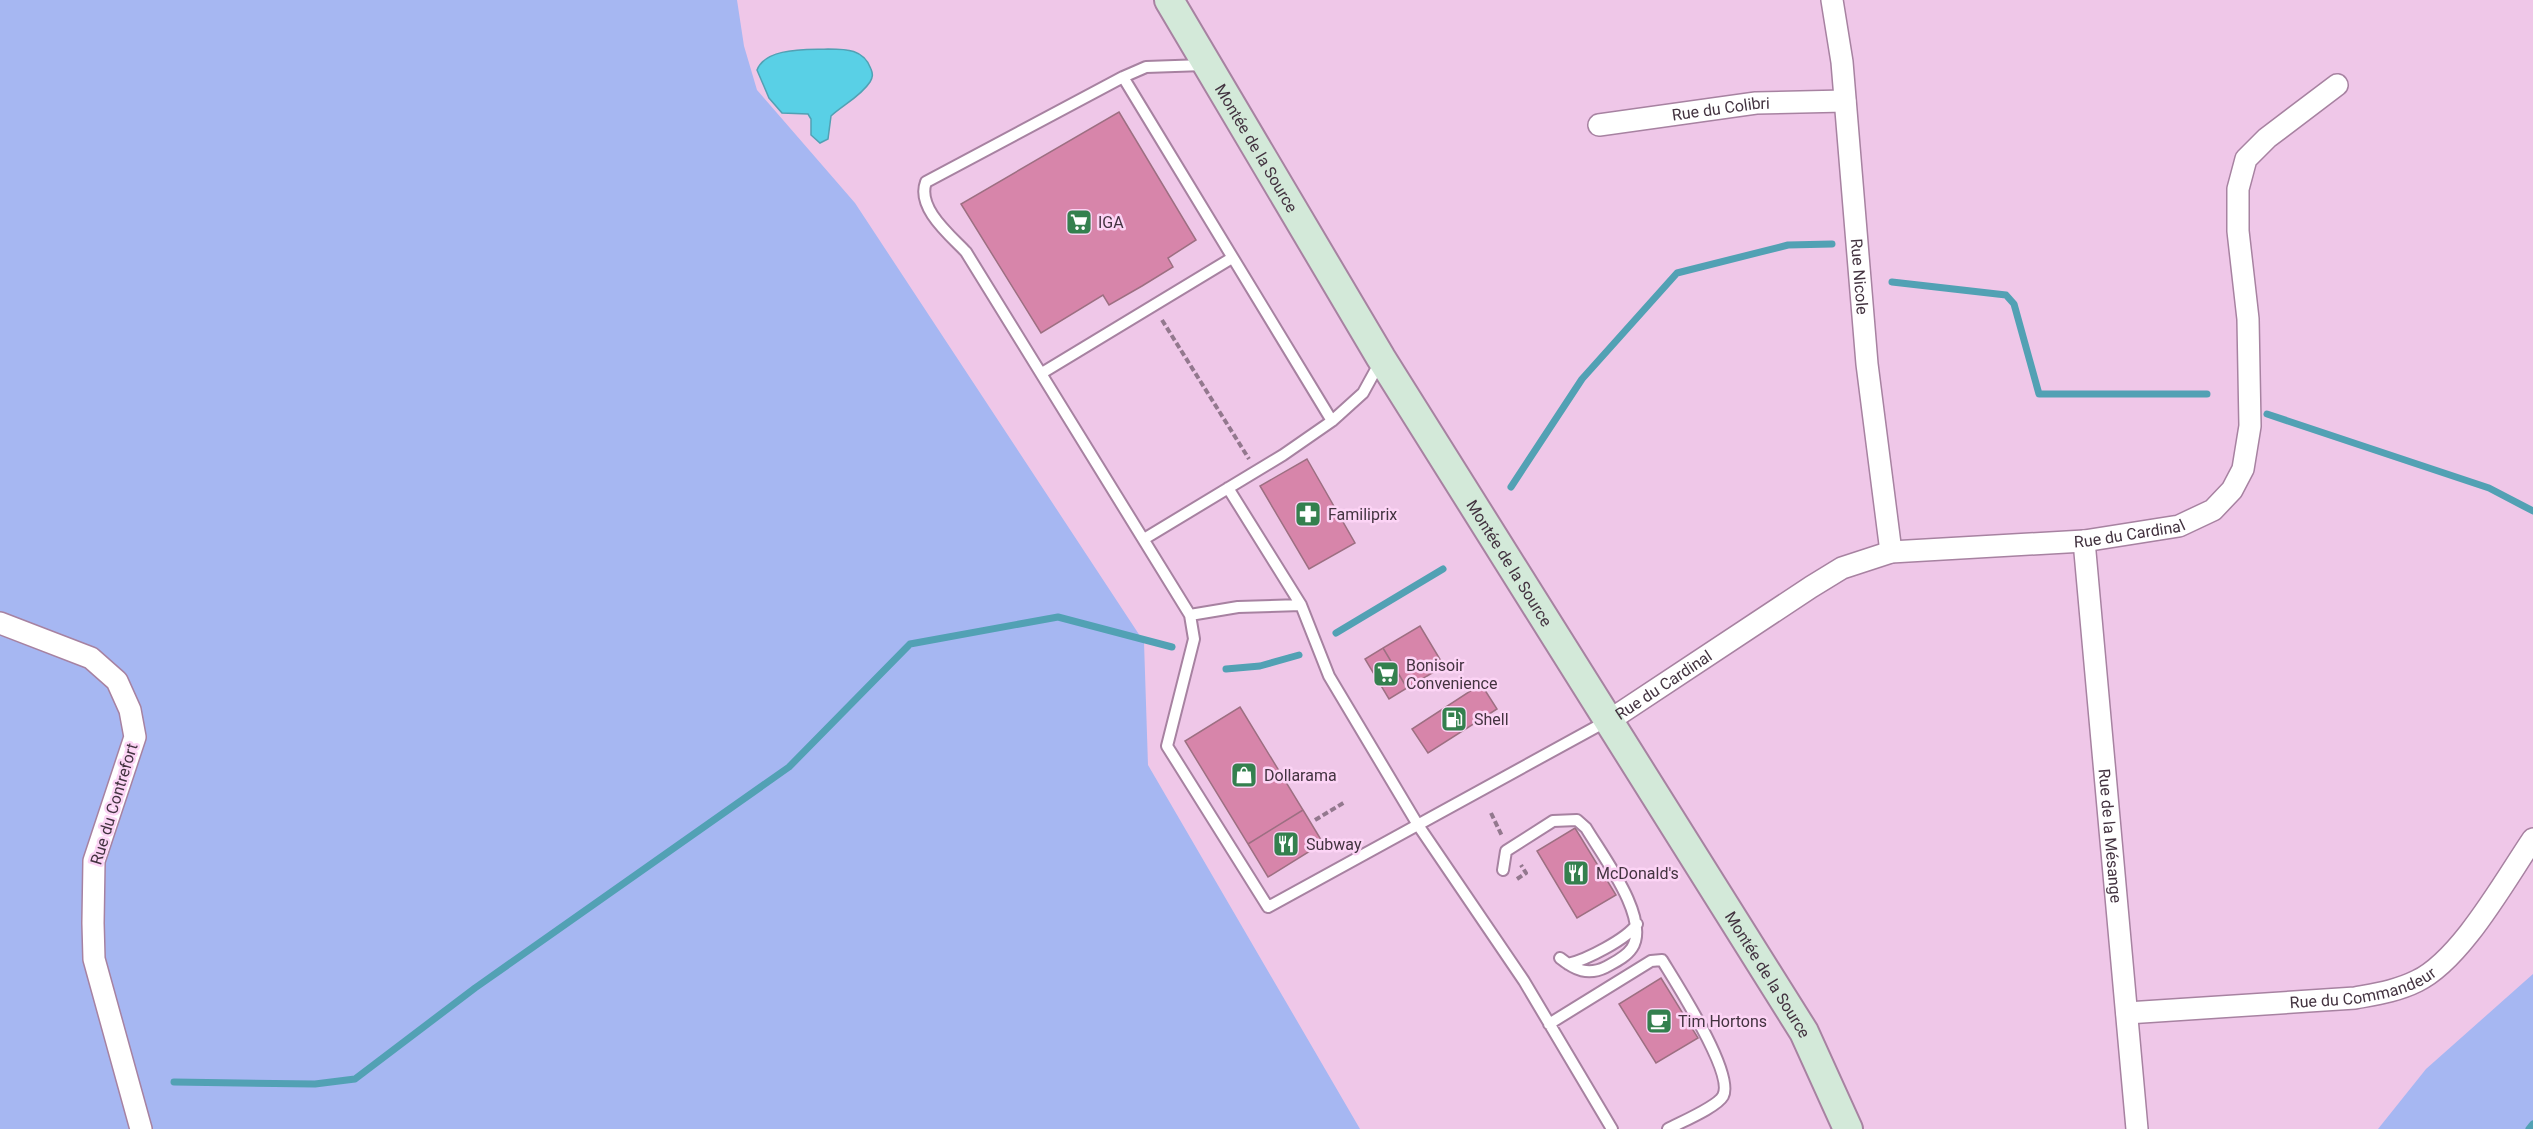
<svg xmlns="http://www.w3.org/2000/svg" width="2533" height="1129" font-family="Roboto,sans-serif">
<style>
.green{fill:#a6b7f2}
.water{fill:#59d0e6;stroke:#52a1b4;stroke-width:1.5}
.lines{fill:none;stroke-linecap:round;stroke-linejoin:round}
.stream{stroke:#52a1b4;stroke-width:7}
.building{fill:#d785aa;stroke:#9d6f82;stroke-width:1.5}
.lane-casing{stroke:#a782a1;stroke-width:14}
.street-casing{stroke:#a782a1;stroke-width:24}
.secondary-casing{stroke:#a782a1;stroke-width:32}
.path{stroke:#93788e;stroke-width:4;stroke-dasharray:6 3;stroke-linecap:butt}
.lane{stroke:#fff;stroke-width:10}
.street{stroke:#fff;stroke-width:21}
.secondary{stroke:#d3e9d9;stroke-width:28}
.labels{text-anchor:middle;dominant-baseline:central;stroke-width:5;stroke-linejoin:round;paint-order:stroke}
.street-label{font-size:16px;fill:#433340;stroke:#fcd4f5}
.poi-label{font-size:16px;fill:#433340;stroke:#fcd4f5;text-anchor:start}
</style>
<rect width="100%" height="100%" fill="#efc7e8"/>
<path class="green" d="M0,0H737L744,46L757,90L855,203L1144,642L1148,765L1360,1129H0Z
M2533,974V1129H2378L2426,1069Z"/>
<path class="water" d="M828,49C846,49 864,49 871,69C873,74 873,77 870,82C861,96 843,105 831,116L828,139L820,143L811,135V119L808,114L782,113L769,98L757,70C766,47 807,50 828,49Z"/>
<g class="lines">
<path class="stream" d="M1892,282L2006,295L2014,304L2039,394H2207
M2267,414L2489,488L2533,511
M1511,487L1582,379L1677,273L1788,245L1832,244
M1336,633L1443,569
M1226,669L1260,666L1299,655
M174,1082L315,1084L355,1079L475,988L789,767L910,644L1058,617L1172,647
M2529,1129L2533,1124"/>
</g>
<path class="building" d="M1119,112L1196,240L1168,258L1173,267L1142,286L1109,305L1103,295L1041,333L961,204Z
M1307,459L1355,543L1309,569L1260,486Z
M1420,626L1444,666L1407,688L1383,648Z
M1383,648L1407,688L1389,699L1365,659Z
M1481,684L1497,709L1428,753L1412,729Z
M1240,707L1303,810L1248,844L1185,741Z
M1303,810L1323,843L1268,877L1248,844Z
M1575,828L1616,895L1577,918L1537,851Z
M1661,978L1698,1038L1656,1063L1619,1004Z"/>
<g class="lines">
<defs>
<path id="lane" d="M1204,65L1146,67L1123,77L926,182C916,208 951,236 966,252L1190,615L1194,639L1167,746L1268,907L1607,721
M1123,77L1332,421
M1042,373L1232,258
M1228,488L1301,605L1329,676L1418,825L1524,981L1612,1129
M1144,539L1283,455L1332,421L1363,393L1380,362
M1190,615L1238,607L1301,605
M1503,870L1506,851L1553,821L1577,820L1586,828C1602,855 1651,919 1632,948C1626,957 1615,962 1606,967C1588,976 1575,970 1560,958
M1568,964C1586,960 1627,939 1637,924
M1549,1024L1651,961L1662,960C1676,983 1735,1074 1723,1096C1717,1107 1681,1122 1668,1129"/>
<g id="street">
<path id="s1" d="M1832,0L1842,62L1867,364L1891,552"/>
<path id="s2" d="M1599,125L1756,103L1845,101"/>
<path id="s3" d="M2084,541L2137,1129"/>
<path d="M0,623L91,658L117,681L130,710L135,737L94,861L93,923L94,959L141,1129"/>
<path id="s4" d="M1610,720L1811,587L1842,568L1891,552L2084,541L2179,526L2213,510L2232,490L2243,469L2250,426L2248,319L2238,231V189L2246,159L2267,138L2337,85"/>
<path id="s5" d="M2127,1013L2355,998C2376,994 2397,991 2417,981C2461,960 2505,880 2533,839"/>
</g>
<g id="secondary">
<path id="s6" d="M1169,0L1381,358L1804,1032L1848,1129"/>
</g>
</defs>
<use href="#lane" class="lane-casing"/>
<use href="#street" class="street-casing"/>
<use href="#secondary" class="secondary-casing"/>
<path class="path" d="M1162,320L1249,459
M1491,813L1502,836
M1315,820L1345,802
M1517,879L1526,873L1521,865"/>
<use href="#lane" class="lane"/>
<use href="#street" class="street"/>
<use href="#secondary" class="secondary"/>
</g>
<defs>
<symbol id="supermarket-square" viewBox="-11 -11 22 22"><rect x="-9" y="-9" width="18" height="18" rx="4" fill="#34804e" stroke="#fcd4f5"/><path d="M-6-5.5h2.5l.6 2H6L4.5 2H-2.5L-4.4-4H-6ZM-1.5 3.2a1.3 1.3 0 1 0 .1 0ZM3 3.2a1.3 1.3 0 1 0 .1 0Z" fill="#fff"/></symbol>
<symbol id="pharmacy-square" viewBox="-11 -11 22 22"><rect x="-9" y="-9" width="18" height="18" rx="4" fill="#34804e" stroke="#fcd4f5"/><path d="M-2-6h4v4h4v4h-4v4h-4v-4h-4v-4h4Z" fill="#fff"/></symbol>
<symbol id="fuel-square" viewBox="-11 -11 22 22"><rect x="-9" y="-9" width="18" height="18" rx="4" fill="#34804e" stroke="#fcd4f5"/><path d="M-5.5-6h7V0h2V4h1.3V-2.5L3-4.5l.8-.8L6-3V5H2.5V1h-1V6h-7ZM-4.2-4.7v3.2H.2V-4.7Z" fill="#fff"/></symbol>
<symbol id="shop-square" viewBox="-11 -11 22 22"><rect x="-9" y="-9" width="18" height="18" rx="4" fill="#34804e" stroke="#fcd4f5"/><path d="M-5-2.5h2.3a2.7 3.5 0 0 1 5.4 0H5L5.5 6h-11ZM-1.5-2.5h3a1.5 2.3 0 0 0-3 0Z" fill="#fff"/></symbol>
<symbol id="restaurant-square" viewBox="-11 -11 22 22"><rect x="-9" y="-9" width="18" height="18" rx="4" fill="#34804e" stroke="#fcd4f5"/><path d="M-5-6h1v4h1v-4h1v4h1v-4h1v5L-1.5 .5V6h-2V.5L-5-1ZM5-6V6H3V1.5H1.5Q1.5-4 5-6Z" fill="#fff"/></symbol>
<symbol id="cafe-square" viewBox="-11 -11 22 22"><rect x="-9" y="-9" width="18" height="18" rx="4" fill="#34804e" stroke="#fcd4f5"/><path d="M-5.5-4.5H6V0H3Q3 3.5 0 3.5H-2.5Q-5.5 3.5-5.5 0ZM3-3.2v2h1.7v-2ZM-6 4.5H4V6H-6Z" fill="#fff"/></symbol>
</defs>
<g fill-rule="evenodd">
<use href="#supermarket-square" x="1064" y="207" width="30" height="30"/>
<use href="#pharmacy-square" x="1293" y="499" width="30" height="30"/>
<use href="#supermarket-square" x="1371" y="659" width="30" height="30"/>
<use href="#fuel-square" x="1439" y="704" width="30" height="30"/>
<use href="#shop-square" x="1229" y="760" width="30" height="30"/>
<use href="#restaurant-square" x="1271" y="829" width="30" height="30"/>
<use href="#restaurant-square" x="1561" y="858" width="30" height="30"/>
<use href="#cafe-square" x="1644" y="1006" width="30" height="30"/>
</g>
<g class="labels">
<g class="street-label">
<text stroke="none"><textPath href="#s2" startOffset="123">Rue du Colibri</textPath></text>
<text stroke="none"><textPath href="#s6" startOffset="172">Montée de la Source</textPath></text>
<text stroke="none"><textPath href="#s1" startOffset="278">Rue Nicole</textPath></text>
<text stroke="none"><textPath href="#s4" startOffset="568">Rue du Cardinal</textPath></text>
<text stroke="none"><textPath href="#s6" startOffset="658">Montée de la Source</textPath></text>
<text stroke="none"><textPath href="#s4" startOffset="64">Rue du Cardinal</textPath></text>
<text transform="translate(114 804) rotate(-73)">Rue du Contrefort</text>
<text stroke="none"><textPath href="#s3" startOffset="296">Rue de la Mésange</textPath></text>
<text stroke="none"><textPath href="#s6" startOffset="1144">Montée de la Source</textPath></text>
<text stroke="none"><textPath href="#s5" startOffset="238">Rue du Commandeur</textPath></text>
</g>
<g class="poi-label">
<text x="1098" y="222">IGA</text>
<text x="1328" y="514">Familiprix</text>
<text x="1406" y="665">Bonisoir<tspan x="1406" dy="18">Convenience</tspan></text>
<text x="1474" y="719">Shell</text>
<text x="1264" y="775">Dollarama</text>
<text x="1306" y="844">Subway</text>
<text x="1596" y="873">McDonald's</text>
<text x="1678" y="1021">Tim Hortons</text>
</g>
</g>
</svg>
